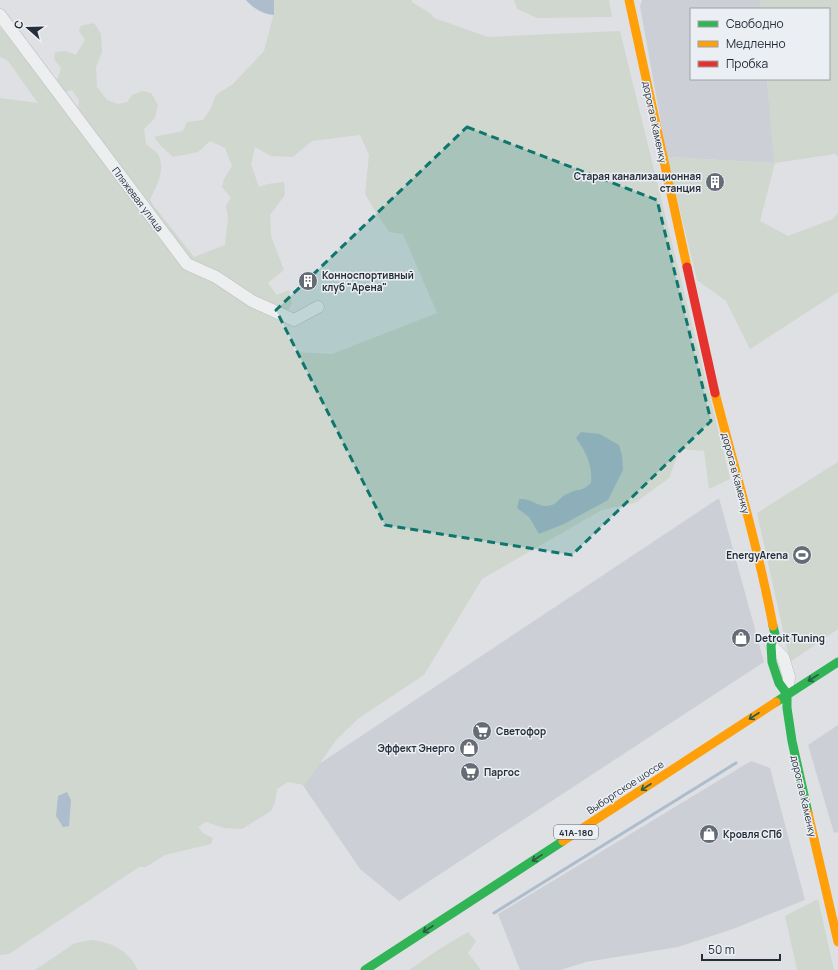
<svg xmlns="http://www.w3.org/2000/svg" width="838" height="970" font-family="Manrope,sans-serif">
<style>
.built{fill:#ccd0d6}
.green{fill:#cfd7ce;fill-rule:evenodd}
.water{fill:#adbdce}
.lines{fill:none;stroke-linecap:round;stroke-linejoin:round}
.stream{stroke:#adbdce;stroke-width:3}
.street-casing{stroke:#bcbec1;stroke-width:13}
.street{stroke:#edeef0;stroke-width:12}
.fast{stroke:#30b455;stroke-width:9}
.slow{stroke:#ff9f0a;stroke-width:9}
.jam{stroke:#e5322d;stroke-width:9}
.oneway{stroke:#2a5d44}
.marked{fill:#0f766e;fill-opacity:0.2;stroke:#0f766e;stroke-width:3;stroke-dasharray:8 5;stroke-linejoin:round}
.labels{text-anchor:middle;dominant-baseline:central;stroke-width:3;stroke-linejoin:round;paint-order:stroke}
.shield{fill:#ebeff3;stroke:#616872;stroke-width:1}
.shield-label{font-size:9px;font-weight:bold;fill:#262e3b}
.street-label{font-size:10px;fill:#262e3b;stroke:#ebeff3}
.poi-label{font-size:10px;font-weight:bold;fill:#262e3b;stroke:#ebeff3;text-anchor:start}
</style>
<rect width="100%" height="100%" fill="#dee0e3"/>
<path class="built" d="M642,0H760L761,9H691V79H767L775,163L667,157L640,6Z
M719,498L764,662L399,901L360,869L298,778Z
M838,725V832L834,833L808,745Z
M751,761L770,768L805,900L733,929L678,947L586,962L560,970H520L498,914Z"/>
<path class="green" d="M274,0H412V2L431,14L434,18L488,37L620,31L730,479L709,489L704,451L680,449L669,478L635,503L602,510L482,579L424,675L359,718L336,740L305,785L288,782L277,789L275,803L271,811L242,829L224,828L206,822L198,827L204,834L213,838L211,844L165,855L146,867H139L9,954L0,955V98L38,103L8,61L0,57V27L42,76L56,83L61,68L54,59L55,52L66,51L76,55L85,40L79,31L81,26L94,23L101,34L102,52L96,67L97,87L107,100L118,104L127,102L132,95L142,91L151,93L158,105L155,118L144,129L146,144C149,147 155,151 158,154C166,169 157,186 150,199L153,205L194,257L225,245L228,218L226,206L231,198L222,187L224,179L232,166L225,148L210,141L198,152L173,157L161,146L154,137L183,131L187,122L203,120L211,108L216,95L233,84L264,51L273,17ZM72,90L79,100L78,108L65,92ZM360,135L369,155L365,194L375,211L389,232L403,234L437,313L332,354L295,352L282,324L292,303L289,290L277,295L268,283L284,270L271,236L270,215L285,195L284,182L268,184L259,187L251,164L255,147L271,156L293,157L312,141Z
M514,0H609L612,17L537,18L517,9Z
M760,0H838V157L835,154L775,163L760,221L788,236L833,219L838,213V292L750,349L726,301L697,280L667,157L774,163L767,79H829V9H761Z
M838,462V629L790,662L757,513Z
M818,899L834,970H797L785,916Z
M468,932L476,941L468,953L481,970H409L438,950Z
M92,940C113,943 128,950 138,970H35L75,943Z"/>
<path class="water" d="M246,0H274V15C262,14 253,8 246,0Z
M581,432L600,434L619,445L622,455L623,470L608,500L564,524L539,534L529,517L517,508L519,499C531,498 535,505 545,506C557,507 559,496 569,493C579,488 580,493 591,483C593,466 586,452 576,438Z
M67,792L71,800L69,826L63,827L56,816L58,796Z"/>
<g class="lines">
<path class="stream" d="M494,913L736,763"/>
<defs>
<path id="street" d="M0,15L187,264L216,277L252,301L294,320L318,307
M771,645L783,657L789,677L787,694"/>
</defs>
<use href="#street" class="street-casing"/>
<use href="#street" class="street"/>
<path class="fast" d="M773,626L775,634L771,645L772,662L779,683L787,694V708L792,741L808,813
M776,702L838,662
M365,970L563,841"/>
<path class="slow" d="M629,0L687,267
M715,393C735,470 758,547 773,626
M808,813L838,942
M563,841L776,702"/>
<path class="jam" d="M687,267L715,393"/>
</g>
<defs><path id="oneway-shaft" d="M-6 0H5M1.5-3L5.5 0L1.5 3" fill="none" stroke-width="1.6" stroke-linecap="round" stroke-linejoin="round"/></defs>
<g class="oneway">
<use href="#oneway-shaft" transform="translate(813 678) rotate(147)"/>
<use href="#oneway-shaft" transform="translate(754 716) rotate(147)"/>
<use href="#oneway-shaft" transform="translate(646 787) rotate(147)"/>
<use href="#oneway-shaft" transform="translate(537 858) rotate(147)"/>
<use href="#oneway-shaft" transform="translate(428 929) rotate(147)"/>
</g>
<path class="marked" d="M467,127L657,200L711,421L572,555L385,525L276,310Z"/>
<defs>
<symbol id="building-disc" viewBox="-11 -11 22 22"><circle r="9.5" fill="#666c76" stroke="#ebeff3"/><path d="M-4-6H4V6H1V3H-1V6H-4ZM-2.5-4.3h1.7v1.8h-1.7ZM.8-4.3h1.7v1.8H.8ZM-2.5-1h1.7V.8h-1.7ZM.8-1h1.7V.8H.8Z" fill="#fff"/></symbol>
<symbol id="stadium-disc" viewBox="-11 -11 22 22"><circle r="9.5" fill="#666c76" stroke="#ebeff3"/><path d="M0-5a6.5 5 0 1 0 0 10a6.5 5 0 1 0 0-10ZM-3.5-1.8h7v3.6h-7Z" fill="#fff"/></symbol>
<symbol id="shop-disc" viewBox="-11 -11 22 22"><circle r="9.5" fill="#666c76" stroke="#ebeff3"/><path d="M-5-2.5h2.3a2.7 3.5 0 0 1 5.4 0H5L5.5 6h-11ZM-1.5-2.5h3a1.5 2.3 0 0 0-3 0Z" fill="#fff"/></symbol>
<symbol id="supermarket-disc" viewBox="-11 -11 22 22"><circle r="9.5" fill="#666c76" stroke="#ebeff3"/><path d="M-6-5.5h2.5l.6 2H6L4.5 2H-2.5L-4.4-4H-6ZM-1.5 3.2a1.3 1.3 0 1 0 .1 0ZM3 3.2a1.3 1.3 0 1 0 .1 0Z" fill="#fff"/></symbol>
</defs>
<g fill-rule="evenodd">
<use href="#building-disc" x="704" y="171" width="22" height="22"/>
<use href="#building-disc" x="297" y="270" width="22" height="22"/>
<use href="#stadium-disc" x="791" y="544" width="22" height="22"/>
<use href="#shop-disc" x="730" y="627" width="22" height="22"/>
<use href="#supermarket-disc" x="471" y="720" width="22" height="22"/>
<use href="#shop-disc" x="458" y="737" width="22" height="22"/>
<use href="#supermarket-disc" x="459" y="761" width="22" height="22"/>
<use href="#shop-disc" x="698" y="823" width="22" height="22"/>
</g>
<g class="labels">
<rect class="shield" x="554" y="825" width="44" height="14" rx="3"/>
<g class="shield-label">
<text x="576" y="832">41А-180</text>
</g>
<g class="street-label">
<text transform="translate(655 122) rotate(78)">дорога в Каменку</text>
<text transform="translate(138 199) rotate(53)">Пляжевая улица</text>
<text transform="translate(736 473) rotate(75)">дорога в Каменку</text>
<text transform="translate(625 787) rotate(-33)">Выборгское шоссе</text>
<text transform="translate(804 796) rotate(77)">дорога в Каменку</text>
</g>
<g class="poi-label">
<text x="701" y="176" text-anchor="end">Старая канализационная<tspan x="701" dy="12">станция</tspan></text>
<text x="322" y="275">Конноспортивный<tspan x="322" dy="12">клуб "Арена"</tspan></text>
<text x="788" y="555" text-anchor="end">EnergyArena</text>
<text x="755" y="638">Detroit Tuning</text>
<text x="496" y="731">Светофор</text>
<text x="455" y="748" text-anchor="end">Эффект Энерго</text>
<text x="484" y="772">Паргос</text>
<text x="723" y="834">Кровля СПб</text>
</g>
</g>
<rect x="690" y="8" width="140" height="72" fill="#ebeff3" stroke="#9ca2a9"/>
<rect x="698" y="21" width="20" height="6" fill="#30b455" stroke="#9ca2a9"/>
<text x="726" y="28" font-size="12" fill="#262e3b">Свободно</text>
<rect x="698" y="41" width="20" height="6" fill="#ff9f0a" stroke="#9ca2a9"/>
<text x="726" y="48" font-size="12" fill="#262e3b">Медленно</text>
<rect x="698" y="61" width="20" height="6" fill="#e5322d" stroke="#9ca2a9"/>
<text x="726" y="68" font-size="12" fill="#262e3b">Пробка</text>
<g transform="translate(28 28) rotate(290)" stroke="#ebeff3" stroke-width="3" paint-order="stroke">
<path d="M0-3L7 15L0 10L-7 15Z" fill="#262e3b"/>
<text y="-6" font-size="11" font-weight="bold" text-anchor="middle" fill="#262e3b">С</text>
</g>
<path d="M702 954v6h78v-6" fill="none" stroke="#262e3b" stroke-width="2"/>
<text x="708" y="954" font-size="12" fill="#262e3b" stroke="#ebeff3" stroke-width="3" paint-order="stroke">50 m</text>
</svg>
